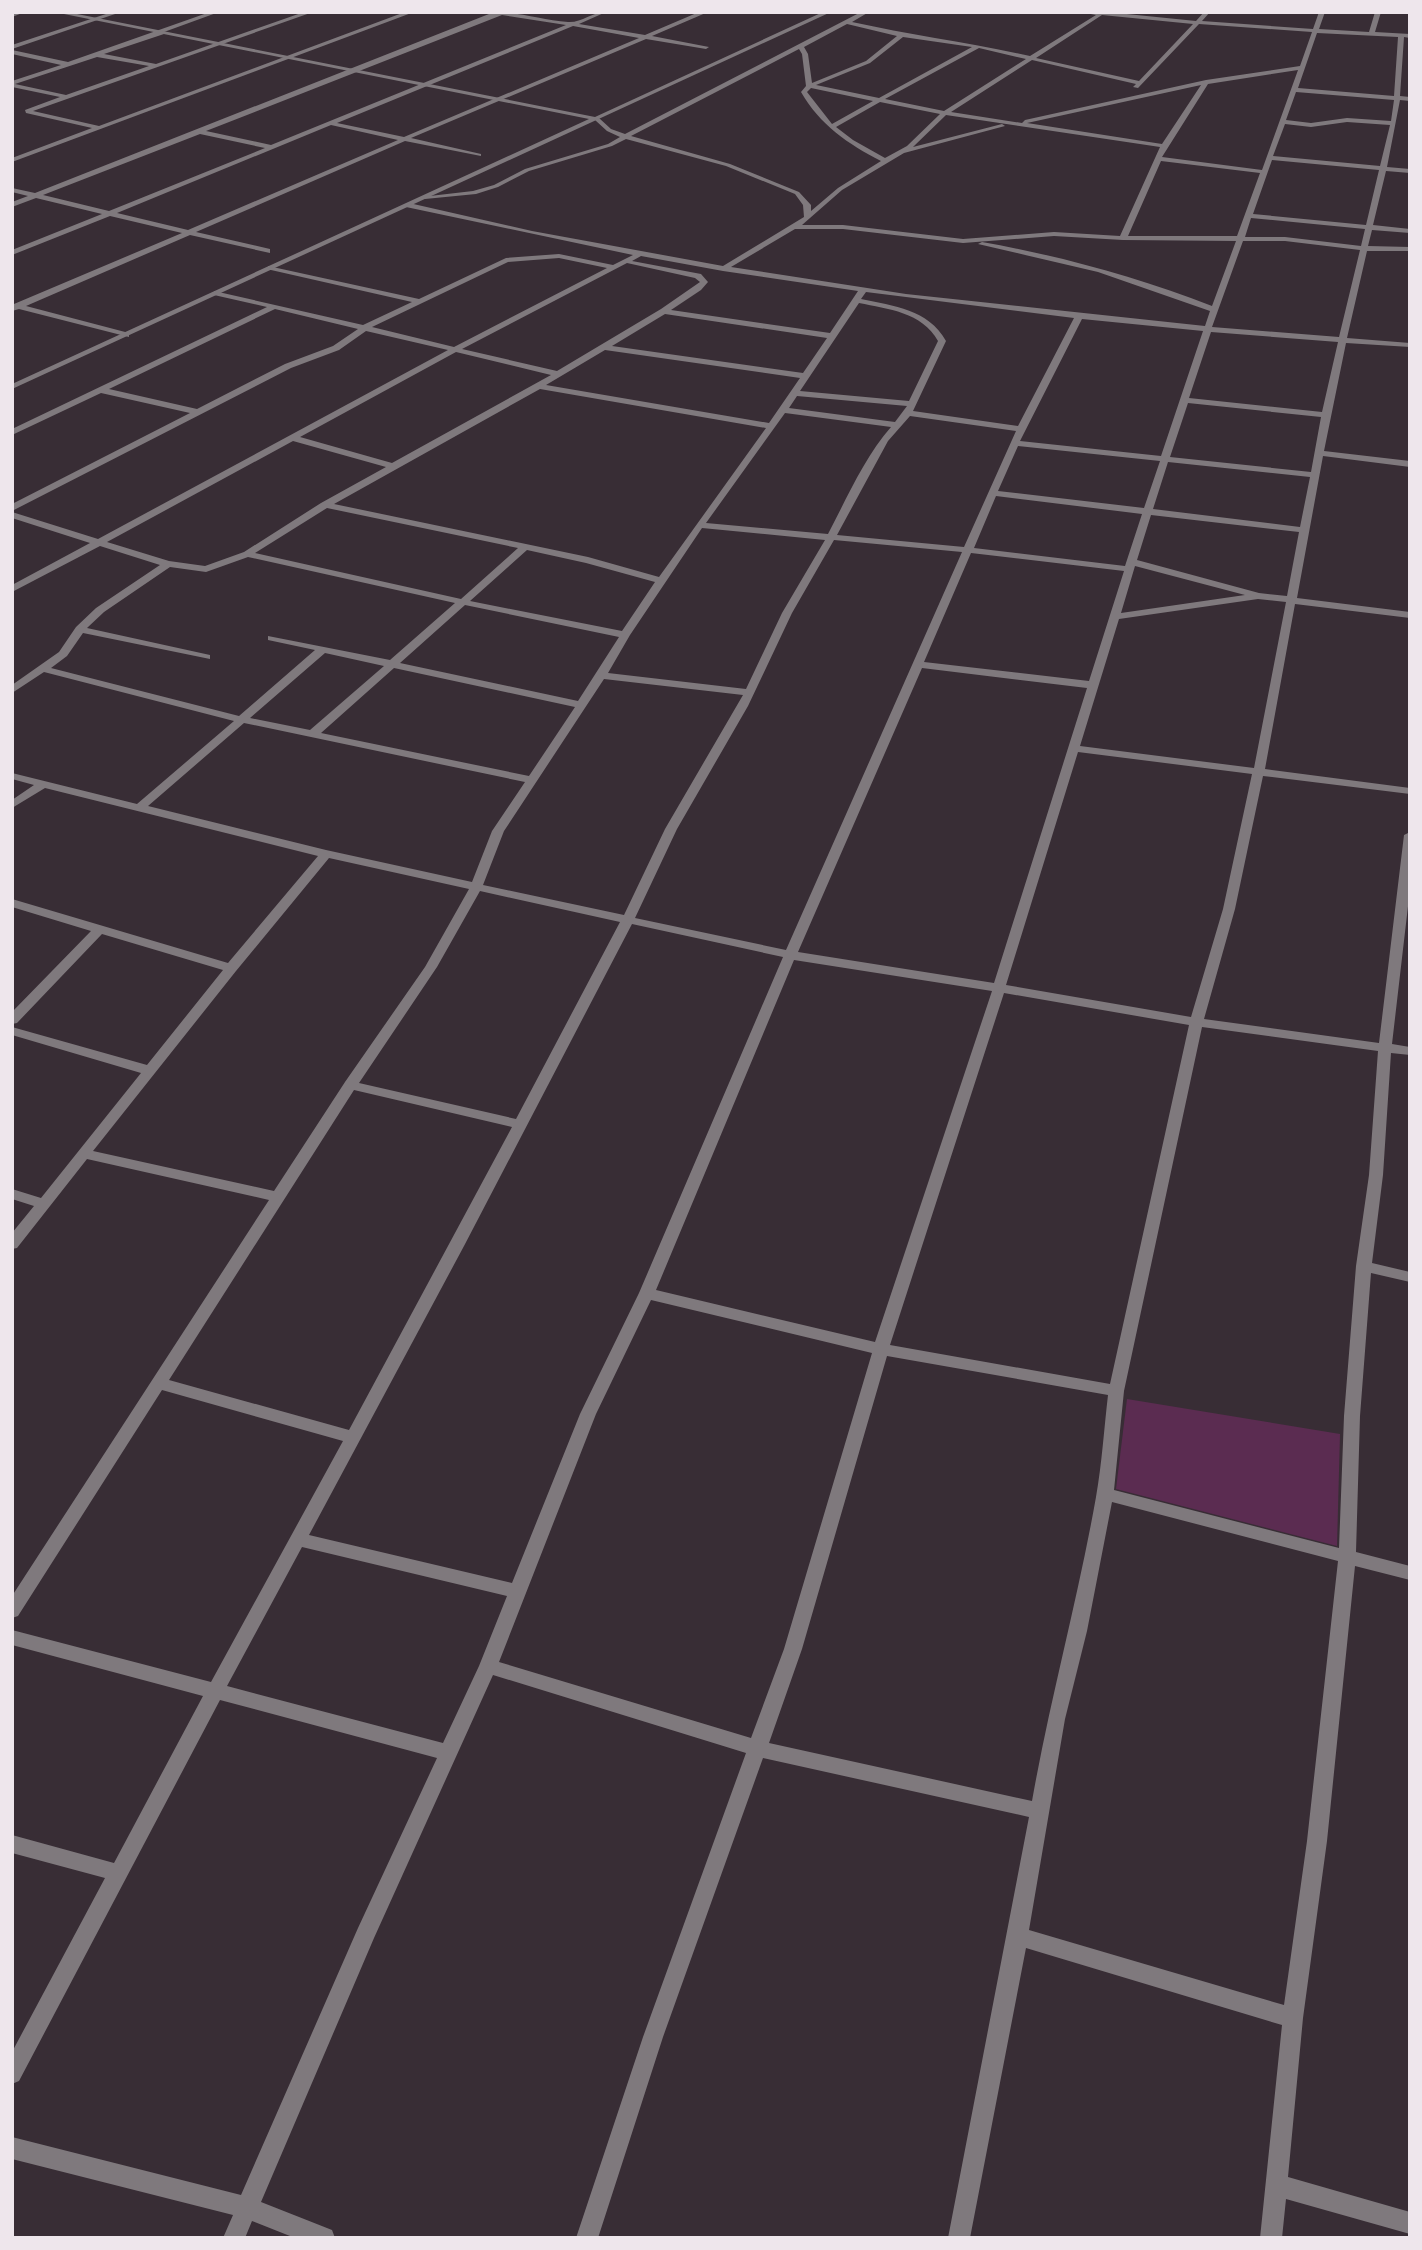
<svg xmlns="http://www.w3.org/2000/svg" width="1422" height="2250" font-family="Montserrat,sans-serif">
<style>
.green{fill:#5b2c51}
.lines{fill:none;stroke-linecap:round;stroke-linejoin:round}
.minor{fill:#7f797d;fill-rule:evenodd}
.tertiary{fill:#7f797d;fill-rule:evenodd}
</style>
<rect width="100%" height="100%" fill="#382d35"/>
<path class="green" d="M1127,1399L1340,1434L1337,1546L1116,1489Z"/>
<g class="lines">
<path class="minor" d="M15,12H25L12,17V13Z
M112,12H121L12,49V45Z
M210,12H219L164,32V34L104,54L156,64L304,12H313L33,111L99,126L405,12H414L12,162V158L92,128L26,113L25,110L60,97L12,87V81L61,65L12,54V50L68,62ZM97,57L149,66L66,95L15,84Z
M494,12C519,12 543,20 568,22C581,23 592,12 606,12L579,24L645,35L699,12H708L652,36L709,47L706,49L646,39L411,138L481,154V156L405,141L196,232L270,249V253L190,235L26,306L129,333V337L19,309L12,311L14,304L182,233L110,216L12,255V250L102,214L36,198L12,207V202L28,196L12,192V188L35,193ZM502,15L566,25L271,145L206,131ZM573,26L639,38L404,137L337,123ZM331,125L398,140L188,230L117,213ZM200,134L265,148L109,211L43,195Z
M861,12H869L852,22C911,35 971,43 1030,56L1096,15L1080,12H1107L1196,21L1204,12H1210L1202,21L1313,29L1319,12H1325L1319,29L1369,32L1375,12H1381L1375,32L1410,34V38L1404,37L1400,96L1410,97V101L1400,100L1387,167L1410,169V173L1386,171L1373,225L1410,229V233L1372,230L1368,246L1410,247V251H1367L1347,338L1410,343V347L1346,343L1324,451L1410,461V467L1323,456L1297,598L1410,612V618L1295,604L1265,769L1410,788V794L1263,776L1235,909L1204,1019L1379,1043L1404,835L1410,832V889L1392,1044L1410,1047V1055L1391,1053L1383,1175L1372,1263L1410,1272V1282L1371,1273L1360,1416L1356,1552L1410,1566V1580L1355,1566L1327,1841L1303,2018L1288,2177L1410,2212V2234L1286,2199L1282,2238H1260L1282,2025L1026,1948L970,2238H948L1029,1817L763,1758L663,2037L598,2238H576L643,2037L746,1753L493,1675L374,1938L261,2202L332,2230L335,2238H295L252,2221L245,2238H223L233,2215L12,2159V2137L241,2195L358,1928L437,1758L220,1700L19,2081L12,2084V2052L105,1878L12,1853V1835L114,1863L203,1696L12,1645V1630L211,1682L343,1441L162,1390L18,1616L12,1618V1596L269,1200L87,1159L17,1248L12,1249V1233L34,1206L12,1199V1189L41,1198L141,1073L12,1035V1027L147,1065L223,970L102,934L17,1023L12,1024V1012L91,931L12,907V899L228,963L318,856L45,788L12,808V800L34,785L12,779V773L137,804L234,721L44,672L12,693V685L59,652L76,627L96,608L160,565L100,546L12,592V585L90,543L12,518V512L98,539L448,350L366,331L339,350L291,368L12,511V504L190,413L101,393L12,435V429L267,307L214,295V291L363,325L412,302L271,270H268V266L419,299L506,258L559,254L613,265L633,255L406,207L409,203L532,231L723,266L804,217L803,205L795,194L726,166L626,139L612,146L529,171L498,187L476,194L425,199L421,197L473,191L494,185L525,169L608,144L620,137L607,131L595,120V118H599L611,129L625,134ZM1102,15L1193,24L1139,81L1036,58ZM847,24L897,36L866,61L812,83L808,54L804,47ZM1199,24L1312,32L1300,66L1206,80L1025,120L1022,123L951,112L1032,60L1136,84L1133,87L1138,88ZM1317,33L1398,37L1394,96L1298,88ZM903,37L972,47L879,98L816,85L870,63ZM979,48L1026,59L944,111L885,99ZM799,49L802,54L806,86L801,92C820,125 848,144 881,161L838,188L811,211V205L799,192L730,164L631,136ZM1298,70L1262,170L1162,157L1208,84ZM1201,85L1162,144L1027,123ZM811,88L873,101L832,124L807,92ZM1296,92L1394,100L1391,121L1347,118L1311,123L1286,120ZM880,102L940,114L907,146L885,158L853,140L836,127ZM946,115L1160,147L1120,236L1054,232L963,239L843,225H802L842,190L904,153L1005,126L1002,124L913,147ZM1347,122L1390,125L1380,166L1273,156L1285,124L1311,127ZM1272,160L1379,170L1366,225L1253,214ZM1161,161L1260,173L1237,236H1128ZM1251,218L1365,229L1361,246L1285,237H1245ZM795,229H843L963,243L1054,236L1123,240L1236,241L1212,306C1137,277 1061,256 982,242L978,244L1098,272L1210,311L1205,326L906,294L731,267ZM1243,241H1285L1360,250L1339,337L1212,327ZM641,256L723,271L858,291L830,333L671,310L701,290L708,282L701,274L632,261ZM559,258L607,268L454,347L372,327L508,262ZM627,263L695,278L700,282L661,309L557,371L462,349ZM866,292L1074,318L1018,426L913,411L946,341C928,309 894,306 861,299ZM859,303C888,309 922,312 938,341L909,401L800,391ZM275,309L358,329L333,346L285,364L197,409L109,389ZM665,314L827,338L803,373L612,346ZM1082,319L1203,331L1161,456L1020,441ZM1211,332L1338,342L1322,412L1189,398ZM605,350L800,378L769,423L546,385ZM456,352L551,375L392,463L300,437ZM540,389L766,428L659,577L588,557L334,504ZM797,396L907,406L895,422L789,408ZM1188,403L1321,417L1311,472L1170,457ZM785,413L891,427C864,458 847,498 828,534L706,523ZM910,416L1016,431L964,547L837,535L888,441ZM293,441L386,467L321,503L244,552L205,566L169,561L107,542ZM1018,446L1160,461L1144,508L998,491ZM1168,462L1310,477L1300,527L1153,509ZM996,496L1142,514L1125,566L974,548ZM327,508L518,548L461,599L255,553ZM1151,515L1299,532L1287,596L1259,593L1137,560ZM702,528L825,540L782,613L746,689L608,673L630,635ZM834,540L962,552L786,950L635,918L677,829L748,706L792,613ZM527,550L586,563L655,582L622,631L470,601ZM971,553L1124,571L1089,681L924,662ZM248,557L455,603L390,660L268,636V640L315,650L239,716L51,668L67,656L83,633L210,659V655L87,628L104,612L170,567L206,572ZM1135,566L1245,595L1121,613ZM1258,599L1286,602L1254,768L1080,746L1119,619ZM465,605L619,637L578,701L400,663ZM325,653L384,666L310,730L250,718ZM394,668L575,707L529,776L321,733ZM922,668L1087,688L994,983L798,952ZM604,679L743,695L665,829L624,915L483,885L504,831ZM244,723L525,782L492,831L472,882L326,850L148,806ZM1078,752L1252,774L1223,909L1191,1017L1006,985ZM329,858L469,889L425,967L345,1082L274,1191L93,1151L236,971ZM480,891L620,922L516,1119L359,1083L437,967ZM632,924L783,957L639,1293L580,1414L512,1583L309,1535L464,1246ZM794,960L992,991L875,1342L656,1290ZM1004,993L1189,1025L1110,1384L890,1345ZM1202,1027L1378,1051L1369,1175L1356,1266L1344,1416L1339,1548L1114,1490L1124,1391ZM354,1090L512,1127L349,1430L169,1380ZM651,1300L872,1353L784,1649L751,1738L499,1662L596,1414ZM887,1356L1108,1395C1104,1429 1102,1463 1096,1497C1078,1599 1050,1699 1032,1801L769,1743L802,1649ZM1112,1502L1338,1561L1307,1841L1284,2005L1029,1930L1065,1719L1087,1631ZM302,1547L507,1596L479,1666L443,1743L227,1686Z"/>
<path class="tertiary" d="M54,12H67L595,117L823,12H831L12,389V384L589,119Z"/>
</g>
<rect width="1422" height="2250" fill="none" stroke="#eee6ec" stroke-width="28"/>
</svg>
